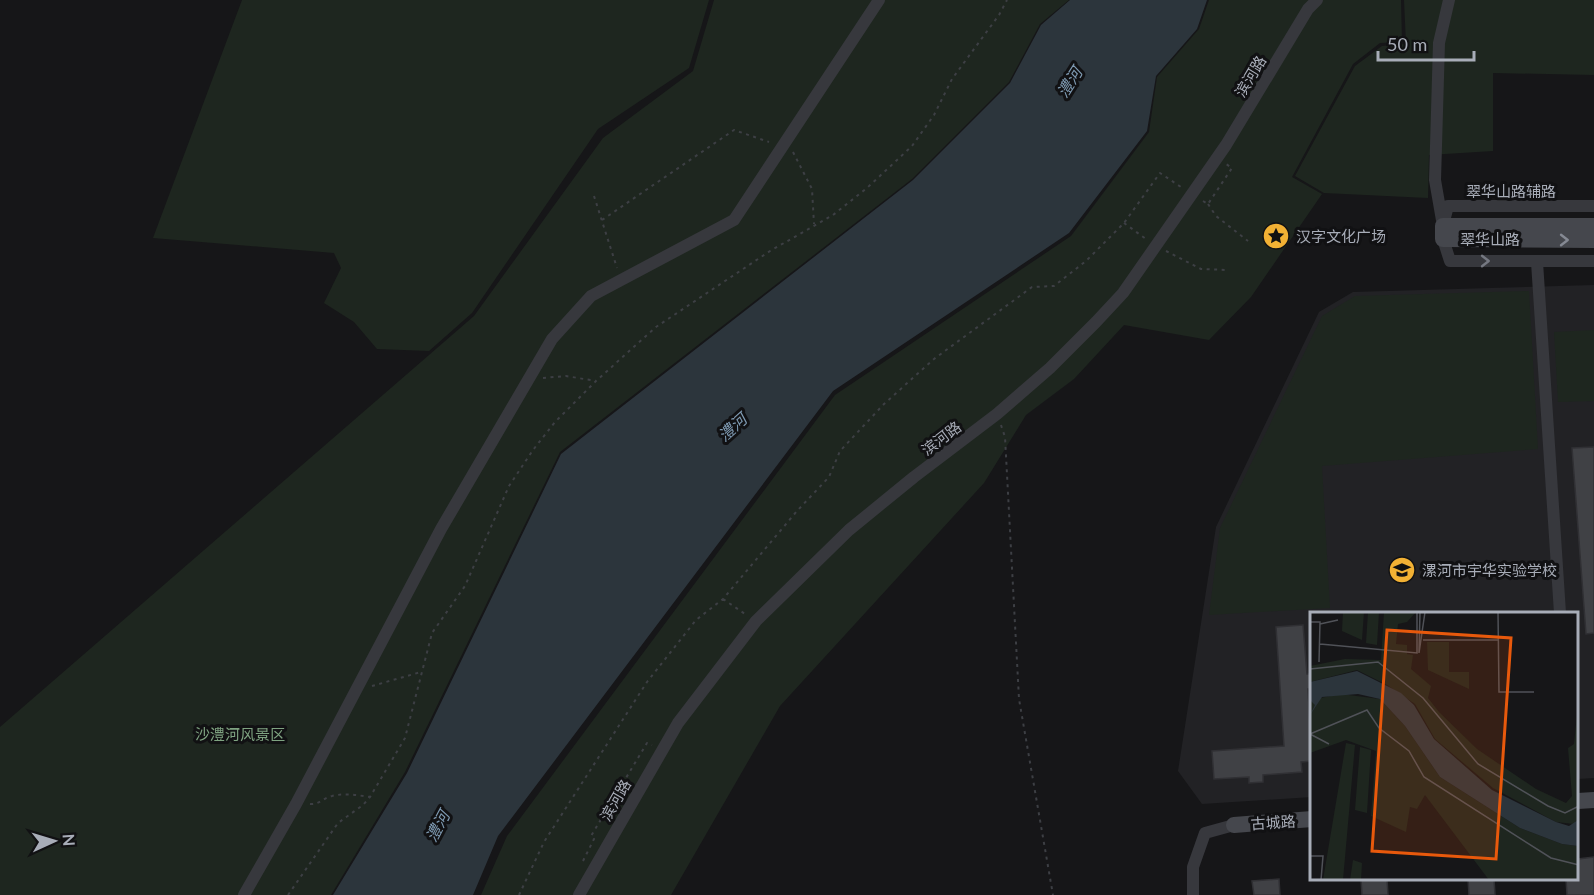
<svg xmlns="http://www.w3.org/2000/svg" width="1594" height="895" font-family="Lato,'Noto Sans SC',sans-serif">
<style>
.built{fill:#222225}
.green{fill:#1e261f}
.water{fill:#2c353c}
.building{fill:#404145;stroke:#303034;stroke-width:1.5}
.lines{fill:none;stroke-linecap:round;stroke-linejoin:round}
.path{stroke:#3d3f44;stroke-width:2;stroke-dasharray:3 4.5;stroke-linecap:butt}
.street{stroke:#37383d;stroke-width:12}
.secondary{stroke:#45474d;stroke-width:16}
.oneway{stroke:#858993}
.oneway2{stroke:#757881}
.labels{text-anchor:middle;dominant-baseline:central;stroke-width:6;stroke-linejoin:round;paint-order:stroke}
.street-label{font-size:15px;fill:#a8adb8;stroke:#111113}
.poi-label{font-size:15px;fill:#a8adb8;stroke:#111113;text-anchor:start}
.park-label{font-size:15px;fill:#7fa381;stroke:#111113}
.water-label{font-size:16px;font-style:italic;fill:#7f9bb3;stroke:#111113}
.inset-road{fill:none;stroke:#505258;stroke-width:1.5}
.view{fill:#e8590c;fill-opacity:0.15;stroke:#e8590c;stroke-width:3}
.inset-edge{fill:none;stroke:#a8adb8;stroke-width:3}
</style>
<rect width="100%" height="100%" fill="#161618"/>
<path class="built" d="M1594,285V778L1578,779V613H1312V797L1202,804L1178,771L1216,527L1319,312L1353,292Z"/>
<path class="green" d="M242,0H709L689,68L598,129L472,313L429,351L377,349L354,322L324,303L341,268L334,253L153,238Z
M714,0H1069L1040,24L1009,82L912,179L560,452L405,772L331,895H0V727L474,316L603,138L693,71Z
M1209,0H1401L1402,42L1380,43L1353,64L1292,177L1322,194L1251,297L1209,340L1124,325L1074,379L1026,415L984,483L780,706L671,895H481L507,836L835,395L1071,236L1149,132L1157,77L1199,29Z
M1404,0H1594V75L1493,73V151L1429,155L1428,198L1324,193L1295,176L1355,66L1382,46L1406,44Z
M1529,291L1538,449L1322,466L1330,608L1209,615L1220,528L1322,316L1355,296Z
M1594,330V401L1558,402L1554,332Z"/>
<path class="water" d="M1070,0H1207L1197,29L1156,76L1147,131L1069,233L833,391L498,836L473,895H333L407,773L561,454L913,180L1010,83L1041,25Z"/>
<path class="building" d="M1594,447V633L1586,634L1572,448Z
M1303,625L1307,674H1312V689H1308L1312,761L1301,762L1302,772L1263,775V782L1249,783V777L1214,779L1212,751L1284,746L1276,627Z
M1594,857V895H1567L1566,879H1578V859Z
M1279,879L1280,895H1254L1252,881Z
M1361,879H1387L1388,895H1362Z
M1468,879H1494L1495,895H1469Z"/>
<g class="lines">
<path class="path" d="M793,152L812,189L814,224
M594,196L617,268
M1203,201L1208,204L1232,168L1226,164
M1208,204L1216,216L1248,241
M602,220L734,130L769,142
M1124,223L1146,239
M1166,251L1201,269L1227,270
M543,378L566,376L596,381
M1001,425L1005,437L1019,699L1053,895
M723,599L745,614
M372,686L421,672
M310,804C319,805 323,798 332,796C344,793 357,795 370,797
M583,861L594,839L591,836L647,743L652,745
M288,895L338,823L363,805L370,797L405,738L432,633L465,586L509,486L533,450L555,422L596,381L656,327L770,251L833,215L867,188L912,146L934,115L952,79L999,15L1007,0
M519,895L544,842L647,682L696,620L723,599L797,511L829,477L840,451L884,404L934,359L1032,287L1054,286L1086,261L1124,223L1160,173L1181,187"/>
<path class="street" d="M1444,221L1448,206H1594
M1443,226L1435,180L1439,43L1449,0
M1443,239L1450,261H1594
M1537,262L1560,613
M244,895L296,804L441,529L552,339L591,296L734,220L879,0
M579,895L678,723L756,621L849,530L914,477L997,414L1050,368L1096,322L1123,293L1226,145L1308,9L1317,0
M1193,895V867L1205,833L1234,825"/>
<path class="secondary" d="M1594,226H1443V239L1594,240
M1578,801L1594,800
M1234,825L1312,819"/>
</g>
<defs><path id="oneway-chevron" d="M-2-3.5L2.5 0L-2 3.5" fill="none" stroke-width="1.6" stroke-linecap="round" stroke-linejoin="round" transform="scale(1.5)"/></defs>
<use class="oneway" href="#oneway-chevron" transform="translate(1564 240)"/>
<use class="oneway2" href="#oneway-chevron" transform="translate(1485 261)"/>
<defs>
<symbol id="sight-disc" viewBox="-11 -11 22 22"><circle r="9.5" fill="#f2b134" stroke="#111113"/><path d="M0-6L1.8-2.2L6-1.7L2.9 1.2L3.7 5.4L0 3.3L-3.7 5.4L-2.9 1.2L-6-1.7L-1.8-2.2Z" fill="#111"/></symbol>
<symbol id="school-disc" viewBox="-11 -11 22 22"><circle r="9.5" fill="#f2b134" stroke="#111113"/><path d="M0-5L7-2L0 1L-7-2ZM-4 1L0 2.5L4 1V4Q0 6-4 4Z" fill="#111"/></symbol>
</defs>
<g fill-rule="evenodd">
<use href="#sight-disc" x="1261" y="221" width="30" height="30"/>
<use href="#school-disc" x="1387" y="555" width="30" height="30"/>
</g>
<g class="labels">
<g class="street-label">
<text transform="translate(1250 76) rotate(-59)">滨河路</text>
<text x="1511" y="191">翠华山路辅路</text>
<text x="1490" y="239">翠华山路</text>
<text transform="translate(941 438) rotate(-37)">滨河路</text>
<text transform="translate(615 800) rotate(-60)">滨河路</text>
<text transform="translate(1273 822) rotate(-4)">古城路</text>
</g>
<g class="poi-label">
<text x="1296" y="236">汉字文化广场</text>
<text x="1422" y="570">漯河市宇华实验学校</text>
</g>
<g class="park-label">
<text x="240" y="734">沙澧河风景区</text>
</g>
<g class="water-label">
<text transform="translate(1069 82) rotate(-58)">澧河</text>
<text transform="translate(732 427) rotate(-42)">澧河</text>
<text transform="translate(437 826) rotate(-62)">澧河</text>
</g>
</g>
<g transform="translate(1310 612)">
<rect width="268" height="268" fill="#161618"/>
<path d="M33,0H54L52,28L32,19ZM58,0H69L67,33L56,31ZM74,0H106L97,10L88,12L86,32L97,33V42L103,43L101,57L121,74L118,86L129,100L167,137L226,177L256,191L262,184L258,136L264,132L268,93V207L264,212L246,210L183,176L125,127L105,92L77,73L47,58L0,70V54L35,47L71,48ZM117,30H139V60H159V77L118,58ZM31,82L70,87L95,114L130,165L210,216L252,232L268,234V268H179L115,183L107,197L100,195L96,220L61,204L66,139L36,128L0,141V88ZM36,131L45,133L33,268H13ZM50,135L61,138L57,201L45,198ZM43,248L52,251L51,268H40Z" fill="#1e261f"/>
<path d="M47,59L91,81L104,93L124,127L182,178L246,210L259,214L268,208V234L252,232L210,216L130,165L95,114L70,87L48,82L12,85L0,103L5,93L0,88V70Z" fill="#2c353c"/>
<path class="inset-road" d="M188,0L189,80H224M0,10H10L9,50M10,12L28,8M113,28H188M10,32L107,41V0M109,41L115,0M109,41L110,0M0,57L68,50L113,86L168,152L238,194L255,201L269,194M0,122L57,98L69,116L99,139L114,165L241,246L269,253M0,122L19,132M0,244H13L11,268"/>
<path class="view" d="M77,18L201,26L186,247L62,239Z"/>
<rect width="268" height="268" class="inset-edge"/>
</g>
<g transform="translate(54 841) rotate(86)" stroke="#111113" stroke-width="4.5" paint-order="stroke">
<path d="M0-4.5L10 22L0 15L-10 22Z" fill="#a8adb8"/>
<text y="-9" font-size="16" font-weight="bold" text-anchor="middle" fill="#a8adb8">N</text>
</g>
<path d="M1378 51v9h96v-9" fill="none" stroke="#a8adb8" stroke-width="3"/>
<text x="1387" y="51" font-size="18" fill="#a8adb8" stroke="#111113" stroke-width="4.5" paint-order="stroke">50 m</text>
</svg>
